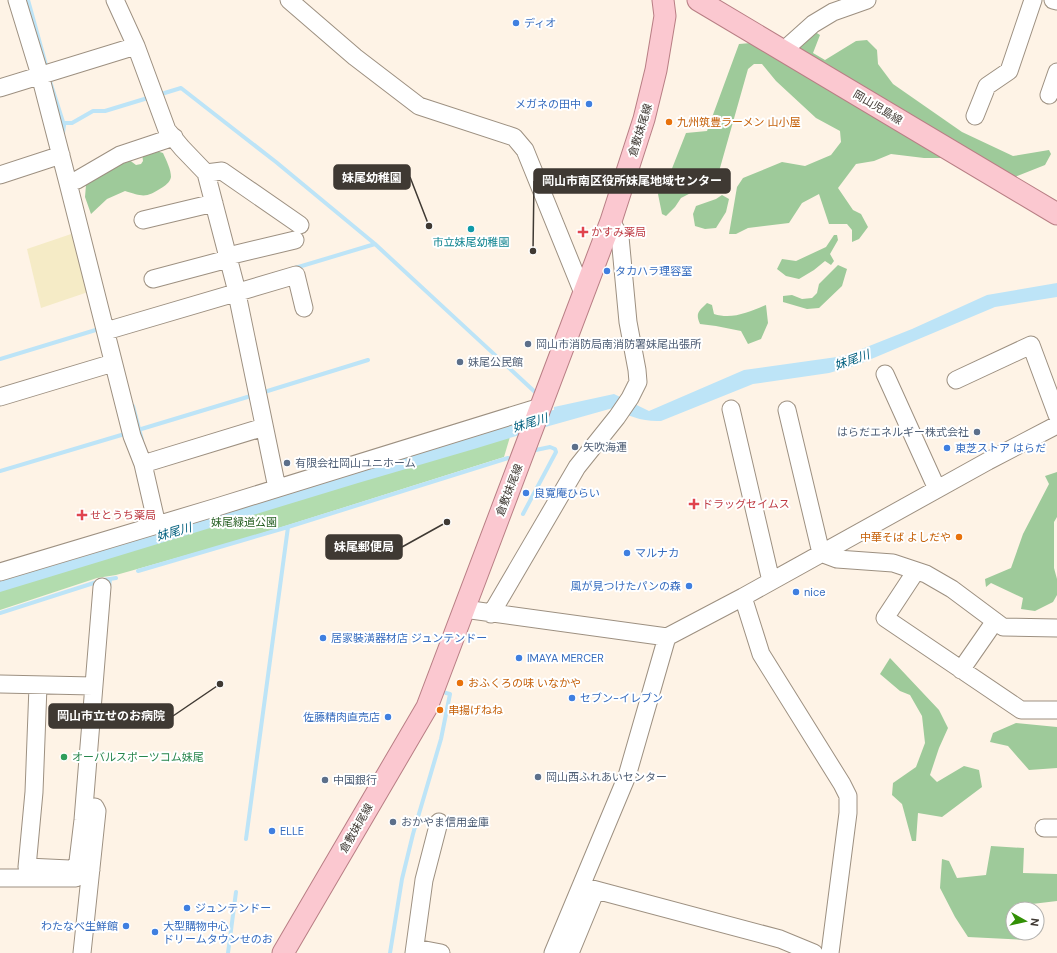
<svg xmlns="http://www.w3.org/2000/svg" width="1057" height="953" font-family="'DM Sans','Noto Sans JP',sans-serif">
<style>
.green{fill:#b2dcae}
.forest{fill:#9eca9a}
.sand{fill:#f5ebc6}
.water{fill:#bde4f7}
.lines{fill:none;stroke-linecap:round;stroke-linejoin:round}
.stream{stroke:#bde4f7;stroke-width:4}
.minor-casing{stroke:#9d9081;stroke-width:19}
.major-casing{stroke:#b87e84;stroke-width:23}
.minor{stroke:#fff;stroke-width:17}
.major{stroke:#fbc8d0;stroke-width:21}
.shop-dot{fill:#3f7fe0;stroke:#fff;stroke-width:1.5}
.food-dot{fill:#e8710a;stroke:#fff;stroke-width:1.5}
.culture-dot{fill:#0f9aa8;stroke:#fff;stroke-width:1.5}
.health-dot{fill:#e0444e;stroke:#fff;stroke-width:1.5}
.service-dot{fill:#5c6f8a;stroke:#fff;stroke-width:1.5}
.leisure-dot{fill:#2e9e5b;stroke:#fff;stroke-width:1.5}
.labels{text-anchor:middle;dominant-baseline:central;stroke-width:4;stroke-linejoin:round;paint-order:stroke}
.shop-label{font-size:11px;fill:#366cbe;stroke:#fff;text-anchor:start}
.street-label{font-size:11px;fill:#3f3933;stroke:#fff}
.food-label{font-size:11px;fill:#c56008;stroke:#fff;text-anchor:start}
.health-label{font-size:11px;fill:#be3a42;stroke:#fff;text-anchor:start}
.culture-label{font-size:11px;fill:#0d838f;stroke:#fff}
.service-label{font-size:11px;fill:#4e5e75;stroke:#fff;text-anchor:start}
.park-label{font-size:11px;fill:#255e21;stroke:#fff}
.leisure-label{font-size:11px;fill:#27864d;stroke:#fff;text-anchor:start}
.water-label{font-size:12px;font-style:italic;fill:#015f7e;stroke:#fff}
.leader{fill:none;stroke:#3f3933;stroke-width:1.5}
.callout-dot{fill:#3f3933;stroke:#fff;stroke-width:1.5}
.callout{fill:#3f3933;stroke:#3f3933;stroke-width:1.5}
.callout-label{font-size:12px;text-anchor:middle;font-weight:bold;fill:#fff}
</style>
<rect width="100%" height="100%" fill="#fef3e6"/>
<path class="green" d="M512,430L504,457L244,539L116,575L97,578L0,610V579Z"/>
<path class="forest" d="M812,30L820,35L813,53L825,60L856,41L867,40L877,50L878,64L893,84L962,132L1013,156L1049,150L1051,154L1045,165L1012,178L795,46Z
M751,43L948,158H924L891,154L874,161L856,164L838,188L853,210L861,214L868,227L859,239L852,242V230L847,224H829L819,194L802,203L789,223L748,228L736,234H729L737,187L743,178L782,162L805,166L831,155L841,142L840,131L816,118L776,81L762,64H754L748,69L718,175L712,182L681,198L675,207L666,216L662,214L658,194L663,173L671,171L686,133L707,131L739,44Z
M150,149L163,153C166,160 171,169 171,177C170,182 167,184 163,187C146,198 144,197 125,191L107,199L91,214L85,197L86,185L128,159L136,165L141,164L143,161L142,153Z
M722,195L729,199L726,212L716,228L705,229L695,226L693,214L696,206L716,199Z
M834,235H837L838,240L830,254L834,261L831,265L825,261L814,270L799,279L786,276L777,269L782,259L796,261L826,247Z
M838,265L847,269L842,286L819,308L807,309L783,302V296L792,295L802,299L812,298L817,293L819,284Z
M707,303L712,305L714,314C732,320 749,312 766,305L768,323L761,339L748,344L741,331L716,326L700,324C695,313 699,311 707,303Z
M1057,472V517L1054,522V568L1057,579V595L1053,602L1035,611L1021,609L1023,598L991,583L986,587L985,579L1011,568L1023,534L1049,484L1045,476Z
M890,658L939,710L948,728L939,748L930,775L937,782L964,766L979,770L982,787L942,817L918,813L916,841H912L902,804L892,795L893,783L916,767L925,743L922,716L910,695L900,691L880,674Z
M1016,723L1057,727V768L1029,770L1008,746L990,742L993,733Z
M991,846L1024,848L1023,873L1057,874V901L1032,904L1031,909H1013V933H1028V940L968,937L955,917L940,888L942,859L949,861L957,878L986,875Z"/>
<path class="sand" d="M77,232L91,291L41,308L27,249Z"/>
<path class="water" d="M1057,283V297L995,307L857,365L829,373L753,384L661,421C643,422 628,416 613,408L549,426L474,449L358,483L0,592V578L548,411L554,410V407L614,394L649,411L744,370L844,356L912,329L987,295Z"/>
<g class="lines">
<path class="stream" d="M28,0L46,65
M49,78L64,125L63,133
M158,95L181,88L276,162L375,244L535,392
M63,123H72L93,111H105L151,97
M295,268L375,244
M0,359L99,329
M261,393L368,360
M133,406L142,440
M138,430L254,395
M0,471L128,433
M523,514L556,452L555,449L550,447L531,451
M138,571L288,527L508,458
M109,588L110,579
M0,613L103,580L116,578
M246,839L288,527
M228,953L236,892
M390,953L402,879L413,834L441,739L450,694L446,693"/>
<defs>
<path id="minor" d="M17,0L40,75L68,183L132,436L143,464L157,525
M289,0L355,57L419,106L514,137L525,150L583,293
M1053,0L1057,1
M136,46L167,130L182,148L206,173L235,284L277,488
M784,50L813,24L833,12L867,0
M0,88L136,46L115,0
M1049,95L1057,72
M975,116L987,86L1009,71L1033,0
M206,173L222,171L300,225
M0,175L61,155
M68,183L77,180L120,155L174,137
M143,220L214,203
M228,256L295,240
M153,279L228,259
M106,331L296,275L304,308
M885,374L937,489
M956,380L1031,345L1057,415
M0,397L113,363
M731,409L771,581
M787,410L821,553
M143,464L264,427
M821,553L837,559L893,563L926,574L952,589L1003,627L1057,628
M916,571L885,618L1021,710H1057
M0,572L217,507L540,407
M743,597L761,654L842,784L848,796V813L830,953
M464,609L667,637L743,597L988,461L1057,425
M491,614L577,467L617,417L630,398L638,382L637,370L628,322L620,237L611,221
M961,670L995,621
M0,684L93,686
M38,686L34,792L27,867L91,870
M1044,828H1057
M0,878H76L83,820L102,587
M581,886L780,939L814,953
M415,948L441,953
M82,953L97,811L95,807
M414,953L424,880L439,822
M553,953L627,776L667,637
M570,953L596,890"/>
<path id="major" d="M698,0L1057,214
M283,953L427,707L611,221L644,119L656,70L665,16L663,0"/>
</defs>
<use href="#minor" class="minor-casing"/>
<use href="#major" class="major-casing"/>
<use href="#minor" class="minor"/>
<use href="#major" class="major"/>
</g>
<g class="shop-dot">
<circle cx="516" cy="23" r="4"/>
<circle cx="589" cy="104" r="4"/>
<circle cx="607" cy="271" r="4"/>
<circle cx="947" cy="448" r="4"/>
<circle cx="526" cy="493" r="4"/>
<circle cx="627" cy="553" r="4"/>
<circle cx="689" cy="586" r="4"/>
<circle cx="796" cy="592" r="4"/>
<circle cx="323" cy="638" r="4"/>
<circle cx="519" cy="658" r="4"/>
<circle cx="572" cy="698" r="4"/>
<circle cx="388" cy="717" r="4"/>
<circle cx="272" cy="831" r="4"/>
<circle cx="187" cy="908" r="4"/>
<circle cx="126" cy="926" r="4"/>
<circle cx="155" cy="932" r="4"/>
</g>
<g class="food-dot">
<circle cx="669" cy="122" r="4"/>
<circle cx="959" cy="537" r="4"/>
<circle cx="460" cy="683" r="4"/>
<circle cx="440" cy="710" r="4"/>
</g>
<circle class="culture-dot" cx="471" cy="229" r="4"/>
<g class="health-dot">
<path d="M581 226h4v4h4v4h-4v4h-4v-4h-4v-4h4z"/>
<path d="M692 498h4v4h4v4h-4v4h-4v-4h-4v-4h4z"/>
<path d="M80 509h4v4h4v4h-4v4h-4v-4h-4v-4h4z"/>
</g>
<g class="service-dot">
<circle cx="528" cy="344" r="4"/>
<circle cx="460" cy="362" r="4"/>
<circle cx="977" cy="432" r="4"/>
<circle cx="575" cy="447" r="4"/>
<circle cx="287" cy="463" r="4"/>
<circle cx="538" cy="777" r="4"/>
<circle cx="325" cy="780" r="4"/>
<circle cx="393" cy="822" r="4"/>
</g>
<circle class="leisure-dot" cx="64" cy="757" r="4"/>
<g class="labels">
<g class="shop-label">
<text x="524" y="23">ディオ</text>
<text x="581" y="104" text-anchor="end">メガネの田中</text>
<text x="615" y="271">タカハラ理容室</text>
<text x="955" y="448">東芝ストア はらだ</text>
<text x="534" y="493">良寛庵ひらい</text>
<text x="635" y="553">マルナカ</text>
<text x="681" y="586" text-anchor="end">風が見つけたパンの森</text>
<text x="804" y="592">nice</text>
<text x="331" y="638">居家裝潢器材店 ジュンテンドー</text>
<text x="527" y="658">IMAYA MERCER</text>
<text x="580" y="698">セブン-イレブン</text>
<text x="380" y="717" text-anchor="end">佐藤精肉直売店</text>
<text x="280" y="831">ELLE</text>
<text x="195" y="908">ジュンテンドー</text>
<text x="118" y="926" text-anchor="end">わたなべ生鮮館</text>
<text x="163" y="926">大型購物中心<tspan x="163" dy="13">ドリームタウンせのお</tspan></text>
</g>
<g class="street-label">
<text transform="translate(878 107) rotate(31)">岡山児島線</text>
<text transform="translate(640 130) rotate(-73)">倉敷妹尾線</text>
<text transform="translate(509 490) rotate(-69)">倉敷妹尾線</text>
<text transform="translate(356 828) rotate(-60)">倉敷妹尾線</text>
</g>
<g class="food-label">
<text x="677" y="122">九州筑豊ラーメン 山小屋</text>
<text x="951" y="537" text-anchor="end">中華そば よしだや</text>
<text x="468" y="683">おふくろの味 いなかや</text>
<text x="448" y="710">串揚げねね</text>
</g>
<g class="health-label">
<text x="591" y="232">かすみ薬局</text>
<text x="702" y="504">ドラッグセイムス</text>
<text x="90" y="515">せとうち薬局</text>
</g>
<g class="culture-label">
<text x="471" y="242">市立妹尾幼稚園</text>
</g>
<g class="service-label">
<text x="536" y="344">岡山市消防局南消防署妹尾出張所</text>
<text x="468" y="362">妹尾公民館</text>
<text x="969" y="432" text-anchor="end">はらだエネルギー株式会社</text>
<text x="583" y="447">矢吹海運</text>
<text x="295" y="463">有限会社岡山ユニホーム</text>
<text x="546" y="777">岡山西ふれあいセンター</text>
<text x="333" y="780">中国銀行</text>
<text x="401" y="822">おかやま信用金庫</text>
</g>
<g class="park-label">
<text x="244" y="522">妹尾緑道公園</text>
</g>
<g class="leisure-label">
<text x="72" y="757">オーバルスポーツコム妹尾</text>
</g>
<g class="water-label">
<text transform="translate(852 360) rotate(-19)">妹尾川</text>
<text transform="translate(530 423) rotate(-17)">妹尾川</text>
<text transform="translate(174 532) rotate(-16)">妹尾川</text>
</g>
</g>
<path class="leader" d="M429 226L410 177M533 251L534 181M447 522L402 547M220 684L173 716"/>
<g class="callout-dot">
<circle cx="429" cy="226" r="4"/>
<circle cx="533" cy="251" r="4"/>
<circle cx="447" cy="522" r="4"/>
<circle cx="220" cy="684" r="4"/>
</g>
<g class="callout">
<rect x="334" y="165" width="76" height="24" rx="4"/>
<rect x="534" y="169" width="196" height="24" rx="4"/>
<rect x="326" y="535" width="76" height="24" rx="4"/>
<rect x="49" y="704" width="124" height="24" rx="4"/>
</g>
<g class="callout-label">
<text x="372" y="182">妹尾幼稚園</text>
<text x="632" y="185">岡山市南区役所妹尾地域センター</text>
<text x="364" y="551">妹尾郵便局</text>
<text x="111" y="720">岡山市立せのお病院</text>
</g>
<g transform="translate(1025 921) rotate(98)"><circle r="19" fill="#ffffff" stroke="#b2b0ad"/>
<path d="M0-3L7 15L0 10L-7 15Z" fill="#329006"/>
<text y="-6" font-size="11" font-weight="bold" text-anchor="middle" fill="#3f3933">N</text>
</g>
</svg>
